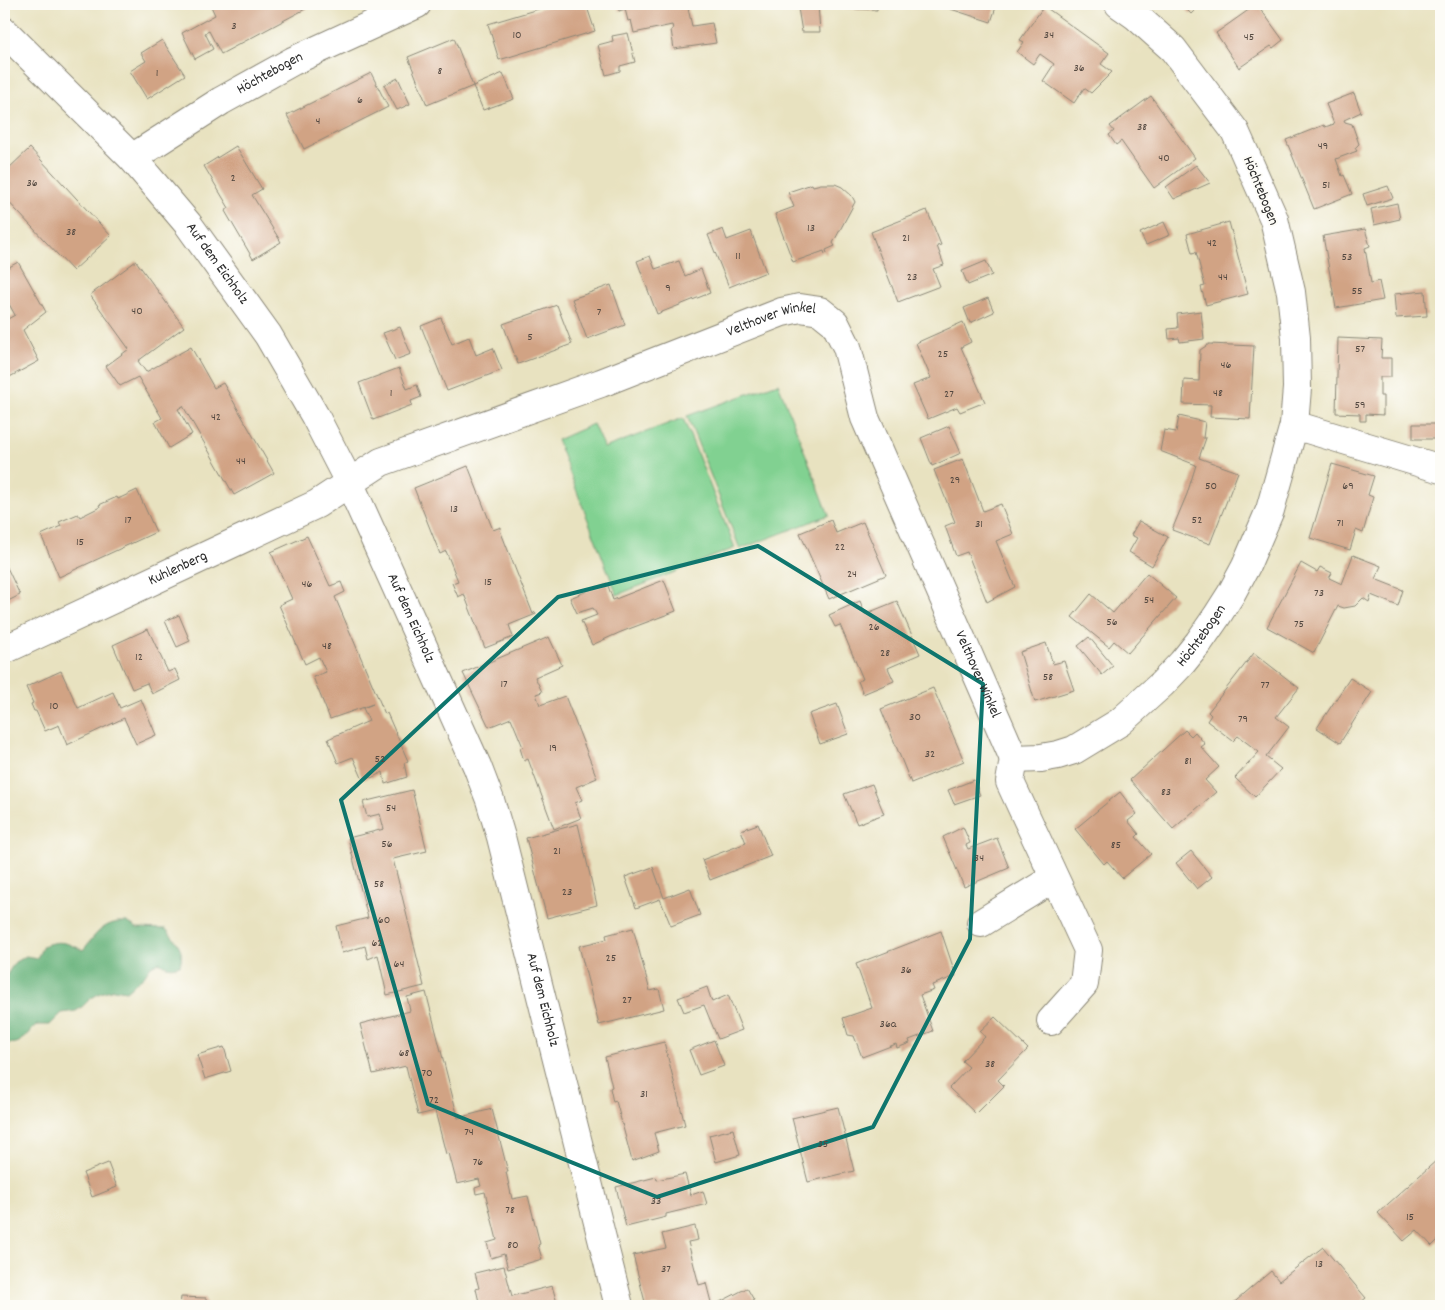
<svg xmlns="http://www.w3.org/2000/svg" width="1445" height="1310" font-family="Dekko,sans-serif">
<style>
.green{fill:#81d191;stroke:#567e5e}
.forest{fill:#68b37b;stroke:#4a6f53}
.building{fill:#d1a384}
.lines{fill:none;stroke-linecap:round;stroke-linejoin:round}
.minor-casing{stroke:#8a8676;stroke-width:30}
.minor{stroke:#fff;stroke-width:28}
.marked{fill:none;stroke:#0f766e;stroke-width:4;stroke-linejoin:round}
.labels{text-anchor:middle;dominant-baseline:central;stroke-width:4;stroke-linejoin:round;paint-order:stroke}
.number-label{font-size:12px;fill:#544941}
.street-label{font-size:15px;fill:#2b2b2b;stroke:#fdfcf7}
</style>
<rect width="100%" height="100%" fill="#fdfcf7"/>
<filter id="ink" filterUnits="userSpaceOnUse"><feTurbulence type="fractalNoise" baseFrequency=".02" numOctaves="2"/><feDisplacementMap in="SourceGraphic" scale="10" xChannelSelector="R" yChannelSelector="G"/><feConvolveMatrix kernelMatrix="1 2 1 2 8 2 1 2 1" color-interpolation-filters="sRGB"/></filter>
<filter id="wash" filterUnits="userSpaceOnUse"><feTurbulence type="fractalNoise" baseFrequency=".0096" numOctaves="4" result="noise"/><feDisplacementMap in="SourceGraphic" scale="20" xChannelSelector="R" yChannelSelector="G"/><feGaussianBlur stdDeviation="1.12" result="paint"/><feColorMatrix in="noise" values="0 0 0 0 0 0 0 0 0 0 0 0 0 0 0 0 0 1.4 0 .05"/><feComposite in="paint" operator="in"/></filter>
<g filter="url(#wash)">
<rect width="100%" height="100%" fill="#e8e2c0"/>
<path class="green" d="M778,383L829,515L740,549L687,416Z
M683,418L735,548L617,595L557,440L593,424L604,448Z"/>
<path class="forest" d="M118,922H127L137,928L166,929C176,941 185,948 180,965C171,968 166,967 159,962L151,966L144,976L126,991L114,989L100,993L90,999L82,1007L76,1011L62,1013L50,1025H37L19,1042C14,1044 8,1044 4,1042V979L15,962L26,956L37,958L43,946C60,939 67,943 83,950C94,937 100,925 118,922Z"/>
<g id="blocks">
<path class="building" d="M210,4H307L309,7L221,54L209,31L205,33L213,49L195,59L182,33L215,15Z
M555,4H586L595,31L499,60L488,24Z
M617,4H687L692,26L712,23L716,43L674,49L671,30L673,29L672,25L634,33L631,20L628,21L625,9L619,11Z
M778,4H818L820,32H802L798,8L779,10Z
M839,4H877V10L839,8Z
M935,4H997L991,22Z
M1181,4H1201L1191,14Z
M1257,4L1283,40L1273,48L1271,46L1239,68L1216,33Z
M1044,6L1109,53L1101,64L1112,72L1091,93L1084,88L1074,103L1043,81L1054,64L1040,54L1033,64L1017,52L1024,42L1020,40Z
M628,33L635,62L620,66V71L606,75L598,45L613,41L612,36Z
M454,38L473,86L427,105L408,57Z
M162,40L185,75L147,99L130,71L146,61L141,53Z
M371,73L388,107L304,149L287,115Z
M503,73L514,99L483,110L473,86Z
M398,78L410,104L397,110L384,85Z
M1354,93L1361,112L1344,120L1345,122L1352,124L1359,144L1355,148L1357,151L1336,159L1342,176L1344,175L1352,194L1314,209L1286,140L1324,125L1325,127L1334,124L1326,104Z
M1151,96L1195,158L1154,188L1121,141L1116,145L1109,135L1114,131L1110,126Z
M236,146L262,189L252,195L281,242L253,259L225,211L229,208L204,166Z
M30,148L111,236L73,271L4,197V167L7,170Z
M1196,165L1210,183L1174,199L1166,187Z
M812,184L813,186L821,184H835L842,187L852,196L855,202L833,243L835,246L826,250L827,253L825,254L824,251L793,262L775,214L794,207L788,192Z
M1388,186L1393,198L1367,206L1363,194Z
M1397,203L1400,219L1374,225L1371,209Z
M927,210L941,245L937,246L944,265L933,269L940,286L898,302L871,232Z
M1164,222L1170,235L1146,245L1140,233Z
M1229,222L1248,294L1206,305L1201,287L1205,286L1196,252L1192,253L1187,234Z
M723,229L727,240L751,231L766,272L729,287L708,235Z
M1365,229L1370,246L1365,248L1371,283L1379,281L1383,300L1336,308L1323,236Z
M650,256L655,269L679,261L685,276L701,269L710,293L657,314L637,261Z
M136,261L184,327L138,361L146,372L191,347L214,388L223,383L274,473L234,495L183,406L178,409L192,434L169,448L155,422L162,418L138,377L120,386L106,366L129,349L90,295Z
M986,261L992,275L968,285L962,271Z
M18,262L46,312L23,330L39,361L4,380V321L15,315L4,295V270Z
M611,285L625,325L587,339L572,299Z
M1425,291L1427,316L1396,318L1394,294Z
M988,298L994,312L970,323L964,308Z
M557,305L572,344L518,364L503,324Z
M1201,311L1204,339L1180,342L1179,338L1169,339L1168,329L1178,328L1177,314Z
M441,318L452,344L469,337L476,355L493,348L502,370L447,391L421,326Z
M963,322L971,342L961,347L985,402L960,412L957,407L928,419L913,385L931,378L916,343Z
M400,327L411,354L395,360L383,333Z
M1338,338L1382,340L1381,358H1391V377H1380V396H1383V415L1366,414V421H1360V414L1336,413Z
M1209,344L1254,346L1250,419L1210,417L1211,405L1183,404L1184,380L1199,381L1200,350Z
M399,368L407,389L417,385L421,397L411,401L412,405L373,420L359,383Z
M1179,416L1205,422L1203,438H1206L1199,458L1238,472L1210,544L1172,530L1187,494L1196,465L1160,451L1164,430L1176,432Z
M1413,424H1441V439H1413Z
M949,426L961,453L932,466L921,438Z
M963,459L983,511L1001,504L1013,534L996,541L1015,587L987,602L967,552L956,556L945,526L955,522L934,470Z
M1332,464L1374,476L1368,495L1373,497L1363,533L1356,530L1350,550L1310,538Z
M468,466L493,530L501,527V529L500,530L533,614L535,612L536,614L509,625L513,637L485,648L464,594L458,597L452,583L458,581L446,551L440,554L414,488Z
M137,490L156,532L59,577L41,535L61,526L59,522L78,514L80,517L100,507L99,505L117,497L118,499Z
M831,520L836,533L863,522L886,575L829,599L800,533Z
M1139,521L1168,537L1152,566L1129,552L1137,538L1131,535Z
M307,536L330,586L341,582L345,592L335,597L385,714L387,713L408,761L404,763L407,777L385,784L383,772L371,778L370,776L363,780L353,757L338,763L328,739L369,721L363,708L373,704L330,719L313,677L326,672L319,657L305,664L279,605L292,599L271,552Z
M1353,555L1381,566L1375,579L1403,590L1398,606L1371,595L1369,602L1363,598L1355,606L1344,608L1338,606L1314,653L1267,627L1301,563L1317,572L1320,567L1332,573L1329,578L1342,584Z
M4,561L20,595L4,603Z
M1147,573L1176,598L1128,653L1114,641L1109,647L1072,617L1091,594L1113,613Z
M664,580L676,611L621,632L592,645L581,621L597,615L593,608L577,613L570,598L607,583L613,600Z
M860,601L865,614L897,601L920,654L888,668L894,681L863,694L858,681L863,679L840,625L835,627L829,615Z
M179,615L190,641L177,647L165,621Z
M148,629L168,672L175,669L180,680L152,694L147,683L132,689L113,645Z
M549,637L562,665L535,677L542,692L536,694L540,705L565,696L597,778L576,787L582,800L575,803L581,818L554,829L528,759L524,761L520,748L523,747L511,718L489,727L463,673Z
M1089,637L1113,666L1102,675L1078,646Z
M1046,643L1053,664L1064,661L1074,690L1035,702L1020,652Z
M1254,653L1299,688L1276,717L1289,727L1266,757L1281,769L1255,797L1235,778L1259,752L1238,736L1233,741L1207,721L1211,715L1208,712Z
M61,671L78,708L113,692L120,708L141,699L156,735L136,744L124,718L67,745L59,725L45,731L36,711H34L31,704L33,703L26,687Z
M1350,678L1372,692L1340,743L1317,728Z
M933,688L964,761L911,783L881,709Z
M837,704L848,734L820,744L809,714Z
M1185,730L1191,736L1195,732L1205,744L1201,747L1219,767L1205,780L1216,792L1173,829L1130,780Z
M974,780L980,795L954,804L948,790Z
M872,784L884,814L857,824L844,794Z
M412,790L427,851L393,859L424,986L387,995L378,955L368,959L365,946L342,953L336,926L368,918L348,838L384,829L380,814L367,817L363,802Z
M1120,792L1137,814L1128,821L1139,834L1136,837L1151,854L1122,878L1107,861L1104,864L1075,829Z
M578,824L597,905L547,918L526,838Z
M758,824L771,856L710,880L702,860L746,843L741,830Z
M963,827L970,843L966,845L968,849L997,838L1009,868L964,887L943,837Z
M1191,851L1212,877L1197,889L1176,863Z
M653,867L664,898L690,888L700,915L671,926L660,899L636,908L625,877Z
M633,928L650,991L659,989L664,1009L599,1025L579,946L607,939L606,935Z
M941,931L956,976L932,985L934,990L920,995L933,1031L909,1040L910,1043L897,1048L896,1044L862,1057L854,1036L848,1035L843,1018L872,1008L856,964Z
M707,987L712,1002L728,995L742,1030L718,1039L704,1005L684,1012L678,998Z
M426,992L458,1118L492,1109L508,1172H506L512,1199L528,1196L540,1244L538,1245L542,1259L508,1269L504,1254L491,1258L487,1243L497,1240L485,1192L476,1194L475,1188L481,1186L479,1179L457,1184L449,1153L446,1154L435,1111L418,1115L406,1066L373,1074L360,1024L410,1011L407,997Z
M995,1017L1028,1049L998,1080L1004,1086L976,1114L949,1088L969,1067L962,1061L985,1037L980,1031Z
M714,1040L724,1066L699,1075L689,1050Z
M664,1042L685,1125L654,1133L659,1151L632,1161L616,1101L613,1102L610,1088L612,1087L605,1057Z
M224,1047L231,1071L205,1079L197,1055Z
M838,1107L854,1171L808,1182L792,1118Z
M733,1129L740,1155L716,1162L709,1135Z
M1438,1159L1441,1162V1237L1432,1246L1417,1230L1404,1241L1378,1213Z
M108,1163L117,1187L92,1197L83,1173Z
M685,1174L691,1195L703,1191L707,1204L666,1214V1217L626,1227L616,1187L656,1177L657,1180Z
M695,1226L698,1240L688,1242L699,1285L706,1283L712,1306H646L633,1255L666,1248L662,1234Z
M1323,1247L1366,1298L1356,1306H1230L1271,1271L1279,1281Z
M504,1266L512,1296L552,1286L558,1306H488L487,1304L480,1306L476,1289L479,1288L475,1273Z
M747,1288L754,1300L743,1306H720L718,1303Z
M181,1297L206,1298V1306H180Z"/>
</g>
</g>
<g filter="url(#ink)">
<use href="#blocks" fill-opacity="0" stroke="#8a8676" stroke-width="1"/>
<g class="lines">
<defs>
<g id="minor">
<path id="s1" d="M4,31L132,158L188,224L268,335L315,416L349,482L477,766L490,800L501,837L619,1306"/>
<path id="s2" d="M132,158L221,101L293,61L417,4"/>
<path d="M1294,425L1441,469"/>
<path id="s3" d="M4,650L317,504L381,462L601,383L782,312L800,308L820,311L835,323L847,347L865,418L1014,759"/>
<path id="s4" d="M1014,759L1041,758L1058,755L1074,750L1120,722L1162,684L1182,663L1199,642L1217,616L1231,594L1246,566L1270,510L1294,425L1297,388L1296,338L1291,292L1274,219L1235,131L1173,49L1136,16L1119,4"/>
<path d="M1014,759L1010,782L1088,950L1084,984L1051,1021"/>
<path d="M981,923L1054,878"/>
</g>
</defs>
<use href="#minor" class="minor-casing"/>
<use href="#minor" class="minor"/>
</g>
</g>
<path class="marked" d="M758,546L983,684L970,939L873,1127L657,1197L428,1104L341,800L558,597Z"/>
<g class="labels">
<g class="number-label">
<text x="234" y="26">3</text>
<text x="517" y="35">10</text>
<text x="1049" y="35">34</text>
<text x="1249" y="37">45</text>
<text x="1079" y="68">36</text>
<text x="440" y="71">8</text>
<text x="157" y="73">1</text>
<text x="360" y="100">6</text>
<text x="318" y="121">4</text>
<text x="1142" y="127">38</text>
<text x="1323" y="146">49</text>
<text x="1164" y="158">40</text>
<text x="233" y="178">2</text>
<text x="32" y="183">36</text>
<text x="1326" y="185">51</text>
<text x="811" y="228">13</text>
<text x="71" y="232">38</text>
<text x="906" y="238">21</text>
<text x="1212" y="243">42</text>
<text x="738" y="256">11</text>
<text x="1347" y="257">53</text>
<text x="912" y="277">23</text>
<text x="1223" y="277">44</text>
<text x="668" y="288">9</text>
<text x="1357" y="291">55</text>
<text x="137" y="311">40</text>
<text x="599" y="312">7</text>
<text x="530" y="337">5</text>
<text x="1360" y="349">57</text>
<text x="943" y="354">25</text>
<text x="1226" y="365">46</text>
<text x="391" y="393">1</text>
<text x="1218" y="393">48</text>
<text x="949" y="394">27</text>
<text x="1360" y="405">59</text>
<text x="216" y="417">42</text>
<text x="241" y="461">44</text>
<text x="955" y="480">29</text>
<text x="1211" y="486">50</text>
<text x="1348" y="486">69</text>
<text x="454" y="509">13</text>
<text x="128" y="520">17</text>
<text x="1197" y="520">52</text>
<text x="1340" y="523">71</text>
<text x="979" y="524">31</text>
<text x="80" y="542">15</text>
<text x="840" y="547">22</text>
<text x="852" y="574">24</text>
<text x="488" y="582">15</text>
<text x="307" y="584">46</text>
<text x="1319" y="593">73</text>
<text x="1149" y="600">54</text>
<text x="1112" y="622">56</text>
<text x="1299" y="624">75</text>
<text x="874" y="627">26</text>
<text x="327" y="646">48</text>
<text x="885" y="653">28</text>
<text x="139" y="657">12</text>
<text x="1048" y="677">58</text>
<text x="504" y="684">17</text>
<text x="1265" y="685">77</text>
<text x="54" y="706">10</text>
<text x="915" y="717">30</text>
<text x="1243" y="719">79</text>
<text x="553" y="748">19</text>
<text x="930" y="754">32</text>
<text x="380" y="759">52</text>
<text x="1188" y="761">81</text>
<text x="1166" y="792">83</text>
<text x="391" y="808">54</text>
<text x="387" y="844">56</text>
<text x="1116" y="845">85</text>
<text x="557" y="851">21</text>
<text x="979" y="858">34</text>
<text x="379" y="884">58</text>
<text x="567" y="892">23</text>
<text x="384" y="920">60</text>
<text x="377" y="943">62</text>
<text x="611" y="958">25</text>
<text x="399" y="964">64</text>
<text x="906" y="970">36</text>
<text x="627" y="1000">27</text>
<text x="888" y="1024">36a</text>
<text x="404" y="1053">68</text>
<text x="990" y="1064">38</text>
<text x="427" y="1073">70</text>
<text x="644" y="1094">31</text>
<text x="434" y="1100">72</text>
<text x="469" y="1132">74</text>
<text x="823" y="1144">35</text>
<text x="478" y="1162">76</text>
<text x="656" y="1201">33</text>
<text x="510" y="1210">78</text>
<text x="1410" y="1217">15</text>
<text x="513" y="1245">80</text>
<text x="1319" y="1264">13</text>
<text x="666" y="1269">37</text>
</g>
<g class="street-label">
<text stroke="none"><textPath href="#s2" startOffset="162">Höchtebogen</textPath></text>
<text transform="translate(1260 191) rotate(68)">Höchtebogen</text>
<text stroke="none"><textPath href="#s1" startOffset="316">Auf dem Eichholz</textPath></text>
<text stroke="none"><textPath href="#s3" startOffset="838">Velthover Winkel</textPath></text>
<text stroke="none"><textPath href="#s3" startOffset="192">Kuhlenberg</textPath></text>
<text stroke="none"><textPath href="#s1" startOffset="721">Auf dem Eichholz</textPath></text>
<text stroke="none"><textPath href="#s4" startOffset="234">Höchtebogen</textPath></text>
<text stroke="none"><textPath href="#s3" startOffset="1288">Velthover Winkel</textPath></text>
<text stroke="none"><textPath href="#s1" startOffset="1126">Auf dem Eichholz</textPath></text>
</g>
</g>
<rect width="1445" height="1310" fill="none" stroke="#fdfcf7" stroke-width="20"/>
</svg>
